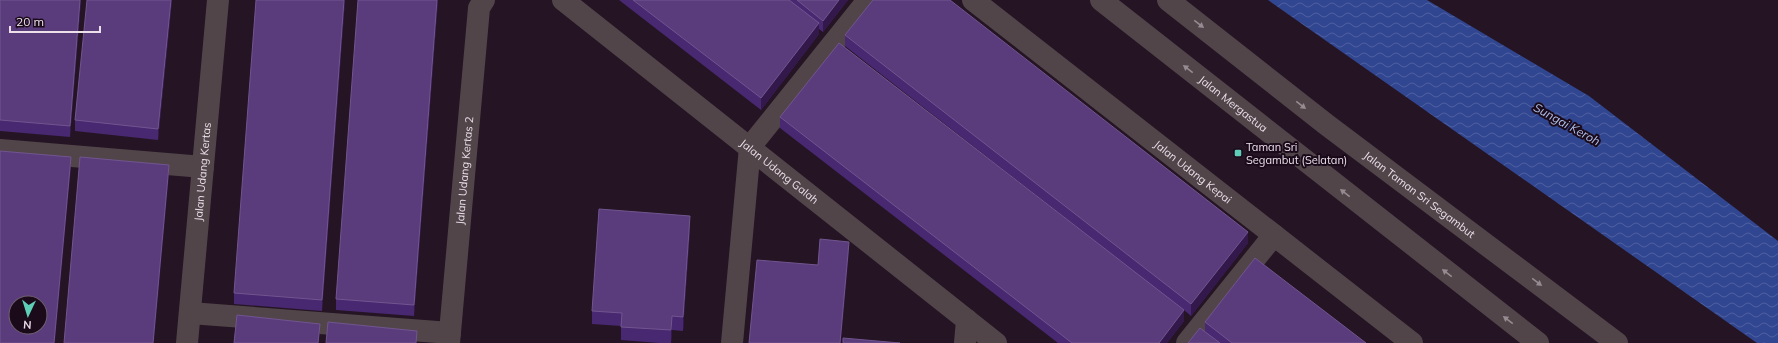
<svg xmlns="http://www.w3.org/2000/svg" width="1778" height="343" font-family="Mulish,sans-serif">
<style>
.water{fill:url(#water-waves)}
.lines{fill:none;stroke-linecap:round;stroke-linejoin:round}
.minor{stroke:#514549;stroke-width:22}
.wall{fill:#482870}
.shaded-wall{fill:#33184c}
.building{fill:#5a3c7d;stroke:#71558f;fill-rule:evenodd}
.oneway{fill:#978b92}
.poi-dot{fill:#5eceb8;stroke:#1b0b1a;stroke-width:1.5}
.labels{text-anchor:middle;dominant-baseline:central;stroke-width:4;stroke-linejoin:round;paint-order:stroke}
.street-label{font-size:11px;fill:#ece0eb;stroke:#1b0b1a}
.poi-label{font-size:11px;fill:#ece0eb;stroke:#1b0b1a;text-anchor:start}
.water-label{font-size:12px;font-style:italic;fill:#b1c1ec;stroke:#1b0b1a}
</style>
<defs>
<pattern id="water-waves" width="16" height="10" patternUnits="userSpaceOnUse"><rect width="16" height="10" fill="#314691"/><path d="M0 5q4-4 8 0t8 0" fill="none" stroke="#4f60a1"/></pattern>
</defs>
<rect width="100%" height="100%" fill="#251424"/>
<path class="water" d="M1268,0H1427L1589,96L1778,241V343H1757Z"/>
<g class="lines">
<g class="minor">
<path id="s1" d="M563,0L996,343"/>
<path id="s2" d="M973,0L1412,343"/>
<path id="s3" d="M1101,0L1538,343"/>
<path id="s4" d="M1168,0L1327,125L1617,343"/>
<path d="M0,150L203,167"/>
<path d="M190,313L450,333"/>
<path id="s5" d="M187,343L218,0"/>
<path id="s6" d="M449,343L479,8L484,0"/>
<path d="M732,343L750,147L868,0"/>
<path d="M965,343L967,320"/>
<path d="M1187,343L1274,235"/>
</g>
</g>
<path class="wall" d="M0,0H81L70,137L0,131Z
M172,0L158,140L75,131V120Z
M345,0L322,311L234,304V293Z
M438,0L414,316L336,310V299Z
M619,0H848L823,32L819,29V34L761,110Z
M845,35L1248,243L1191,316L1184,310V321L1167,343H1058L780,128V117L1124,264L845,46Z
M690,229L683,331L672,330L671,343H659L621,340V326L592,324V311Z
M1205,322L1366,343H1188L1205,331Z"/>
<path class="shaded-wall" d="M80,0H81L70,137V126Z
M171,0H172L158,140V129Z
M344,0H345L322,311V300Z
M437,0H438L414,316V305Z
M839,0H848L823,32V21Z
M819,23V34L761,110V98Z
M71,157V169L55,343H54Z
M169,165V176L154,343H153Z
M690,216V229L683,331V317Z
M1248,232V243L1191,316V304Z
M849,242V253L841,343H840Z
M1184,310V321L1167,343H1159Z
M672,316V330L671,343V330Z
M320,324L319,343H318Z"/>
<path class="building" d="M0,0H80L70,126L0,120Z
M87,0H171L158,129L75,120Z
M256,0H344L322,300L234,293Z
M358,0H437L414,305L336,299Z
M633,0H789L819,23L761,98Z
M797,0H839L823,21Z
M873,0H950L1248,232L1191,304L845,35Z
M839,43L1184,310L1159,343H1072L780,117Z
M0,151L71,157L54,343H0ZM16,303H40V327H16Z
M80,157L169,165L153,343H64Z
M599,209L690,216L683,317L672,316L671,330L621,327L622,313L592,311Z
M820,239L849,242L840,343H749L757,260L818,265Z
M1255,258L1366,343H1232L1205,322Z
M237,315L320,324L318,343H234Z
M328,322L417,331L416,343H326Z
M1200,328L1220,343H1188Z
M843,338L900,343H843Z"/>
<defs><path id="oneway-solid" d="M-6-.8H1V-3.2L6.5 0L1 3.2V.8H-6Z"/></defs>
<g class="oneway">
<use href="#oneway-solid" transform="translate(1199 24) rotate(38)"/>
<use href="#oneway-solid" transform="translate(1188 69) rotate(-142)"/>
<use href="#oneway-solid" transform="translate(1301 105) rotate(38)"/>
<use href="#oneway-solid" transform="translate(1345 193) rotate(-142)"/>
<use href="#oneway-solid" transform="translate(1447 273) rotate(-142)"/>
<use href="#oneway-solid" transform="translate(1537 282) rotate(37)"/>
<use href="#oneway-solid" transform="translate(1508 320) rotate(-143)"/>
</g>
<rect class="poi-dot" x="1234" y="149" width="8" height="8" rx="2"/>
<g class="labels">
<g class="street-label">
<text stroke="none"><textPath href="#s3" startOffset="168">Jalan Mergastua</textPath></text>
<text stroke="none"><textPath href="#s5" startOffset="172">Jalan Udang Kertas</textPath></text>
<text stroke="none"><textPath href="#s6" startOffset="173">Jalan Udang Kertas 2</textPath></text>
<text stroke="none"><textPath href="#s1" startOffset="276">Jalan Udang Galah</textPath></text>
<text stroke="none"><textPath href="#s2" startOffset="279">Jalan Udang Kepai</textPath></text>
<text stroke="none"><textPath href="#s4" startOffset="318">Jalan Taman Sri Segambut</textPath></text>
</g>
<g class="poi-label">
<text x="1246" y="147">Taman Sri<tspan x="1246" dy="13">Segambut (Selatan)</tspan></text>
</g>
<g class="water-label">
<text transform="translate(1567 124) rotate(29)">Sungai Keroh</text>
</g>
</g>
<g transform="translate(28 315) rotate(184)"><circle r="19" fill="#1b0b1a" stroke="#6f606e"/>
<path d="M0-3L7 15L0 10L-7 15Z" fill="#5eceb8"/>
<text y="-6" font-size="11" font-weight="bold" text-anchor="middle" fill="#ece0eb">N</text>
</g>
<path d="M10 26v6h90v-6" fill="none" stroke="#ece0eb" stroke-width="2"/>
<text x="16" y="26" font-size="12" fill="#ece0eb" stroke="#1b0b1a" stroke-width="3" paint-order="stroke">20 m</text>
</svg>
